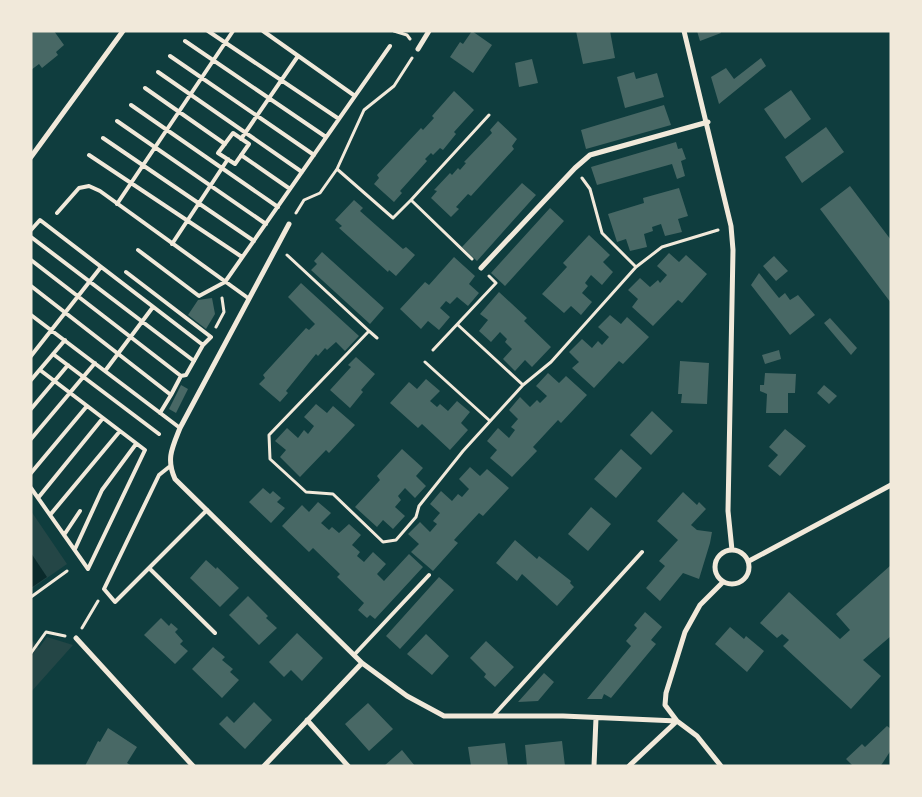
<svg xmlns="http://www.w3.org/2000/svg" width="922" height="797" font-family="'Asap Condensed',sans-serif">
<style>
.green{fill:#244646}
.water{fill:#0a2a2b}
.building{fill:#486865}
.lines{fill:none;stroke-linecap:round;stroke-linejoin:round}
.path{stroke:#f1e9da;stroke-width:3}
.service{stroke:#f1e9da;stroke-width:4}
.minor{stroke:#f1e9da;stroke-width:5}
</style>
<rect width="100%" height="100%" fill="#0f3d3e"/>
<path class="green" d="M31,511L67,564L31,589Z
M47,637L73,645L31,692V639L39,648Z"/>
<path class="water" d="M31,553L47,577L31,588Z"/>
<path class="building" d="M31,31H54L64,45L56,52L58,55L42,68L39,64L31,70Z
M472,31L492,45L473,73L450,57L460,42L463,44Z
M576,31H610L615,58L583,64Z
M697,31H720L721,33L700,41Z
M761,58L766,66L719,104L711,77L726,68L734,79Z
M532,59L538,83L519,87L515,63Z
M634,72L636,79L657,73L664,97L625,108L617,77Z
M791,90L811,119L785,139L764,109Z
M454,91L474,110L454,132L456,134L443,150L440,148L433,155L431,153L425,159L427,161L400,191L402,193L394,202L374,184L379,178L377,175L421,128L423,130L434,118L432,116Z
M664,105L671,125L586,149L581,130Z
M498,121L517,139L512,146L514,149L471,196L468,194L456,207L459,209L451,217L431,198L437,191L434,190L450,173L452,175L458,168L460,170L466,163L464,162L492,133L490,130Z
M826,127L844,152L802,183L785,157Z
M676,142L678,149L682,148L686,159L681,161L685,176L677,179L672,164L597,185L591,167Z
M522,183L536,195L477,261L462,247Z
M850,186L891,240V303L820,209Z
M679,188L688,216L678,219L682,232L665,236L661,224L652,227L653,231L644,234L647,247L630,251L626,239L617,242L608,214L644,203L643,198Z
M354,200L363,208L360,211L403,249L406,247L415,255L396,276L389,270L388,272L339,228L342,226L335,220Z
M550,208L564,221L505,286L491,273Z
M589,235L610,255L603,262L613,272L602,285L591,275L585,283L588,286L582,293L592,302L581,315L571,306L564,313L542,294L567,267L563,263Z
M322,252L384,308L370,324L311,270L317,264L314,261Z
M669,253L679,262L686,255L707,274L682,303L678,300L653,326L632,307L638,299L628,290L640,278L650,287L658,280L660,283L667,275L657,266Z
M774,256L788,271L776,281L763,266Z
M454,257L475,276L469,284L479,293L468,306L457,297L450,304L446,301L440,308L450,317L439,330L428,321L421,329L400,309L425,282L429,285Z
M759,273L779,298L785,293L790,300L798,295L815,315L790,335L751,285Z
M301,283L359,336L345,351L336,342L327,350L325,348L318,356L316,354L286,391L288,393L280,402L259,384L265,378L263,375L306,328L309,330L315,324L288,297Z
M499,292L527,318L524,321L551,347L532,367L525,360L515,371L503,359L512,349L505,342L507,339L500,332L491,342L479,331L488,320L480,314Z
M212,298L215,314L206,329L188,315L198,300Z
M610,315L621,324L627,317L649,337L623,364L619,361L594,388L572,368L579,362L569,352L582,339L592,348L598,341L602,345L609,337L598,327Z
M830,318L857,348L851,355L824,323Z
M779,350L781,359L765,364L762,355Z
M356,357L375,374L361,390L363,392L350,408L330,390L351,367L348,365Z
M680,361L709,363L707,404L681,403L682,394H678Z
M548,373L559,383L566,376L587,395L561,423L558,420L533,447L537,451L512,477L490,458L497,450L487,441L498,428L509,438L515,430L511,427L518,419L509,410L520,397L530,407L537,400L540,403L547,396L536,386Z
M765,373L796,374L795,393H788V413H766L767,394L760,391V385H764Z
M426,379L440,391L430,401L437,407L440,404L448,411L457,401L470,412L461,423L468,430L450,450L422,424L418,428L390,403L409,382L417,389Z
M181,385L188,389L176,413L169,409Z
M824,385L837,396L829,404L817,393Z
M316,404L327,413L333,406L355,425L329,453L326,450L300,477L280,457L286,450L275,441L287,428L298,438L304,430L308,434L314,426L304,417Z
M652,411L673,431L651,455L630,435Z
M785,429L806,446L780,476L768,466L778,455L769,447Z
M402,449L423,468L416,476L426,486L415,498L405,488L398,496L401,500L395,507L405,516L393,529L383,520L377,527L355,507L380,480L377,476Z
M621,449L642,468L616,498L594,479Z
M470,467L480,476L487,469L509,488L483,516L479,513L454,540L458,543L433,571L411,552L419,544L408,534L420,522L430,532L437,524L433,521L440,513L430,504L441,491L452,501L458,494L462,497L469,489L459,479Z
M263,488L270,494L273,491L281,498L277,502L285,508L271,523L249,502Z
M683,492L697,505L699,502L706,509L691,525L697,530L712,532L710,543L699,579L683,573L660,601L646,588L665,566L659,561L678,540L657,521Z
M318,502L331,513L321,523L329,530L332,527L339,533L349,524L361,535L352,545L360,552L357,556L364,562L373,552L386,564L377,574L384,581L409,554L423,567L375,619L370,615L367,618L358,610L364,603L337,577L340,574L313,548L309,552L282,526L302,505L309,512Z
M591,507L611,524L588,551L568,534Z
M515,540L537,559L539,556L571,581L570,583L574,587L557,606L522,574L517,581L496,563Z
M206,560L216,569L217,567L239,588L220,607L190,578Z
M891,565V636L863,660L881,676L851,709L783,646L789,640L782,634L777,638L760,623L789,592L840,639L850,630L836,614Z
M439,577L454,590L400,649L386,636Z
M248,596L268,616L266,618L277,628L259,645L229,615Z
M645,612L662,627L651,640L656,644L611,698L604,694L602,699H587L631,646L626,641L637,628L634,625Z
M161,618L169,626L171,623L178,629L175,632L183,641L180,644L188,651L175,664L144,635Z
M730,627L744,639L746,636L764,651L747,672L715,644Z
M297,633L323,658L302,681L291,670L284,677L269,662Z
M426,634L449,656L432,675L407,654Z
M486,641L514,667L495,687L484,677L486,674L470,658Z
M213,647L225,657L222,660L233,669L230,672L239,680L222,698L192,669Z
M544,673L554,682L538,701L518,702Z
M254,702L272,720L245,749L219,724L227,716L234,723Z
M368,703L393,729L369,751L345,724Z
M887,726L891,729V750L882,764L880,766H853L846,759L862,744L865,747Z
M108,728L137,747L127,763L132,766H85L98,741L100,742Z
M562,741L565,766H527L525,745Z
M505,743L508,766H471L468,747Z
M402,750L415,766H384Z"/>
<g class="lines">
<path class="path" d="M394,31L407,35L410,39
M337,169L393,218L411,200L472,259
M582,178L590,189L602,233L636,267
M411,200L489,115
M296,213L304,200L320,193L337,169L364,110L394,86L412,58
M287,255L369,331L269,435L270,459L306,492L333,494L383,542L396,540L416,517L419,506L463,451L523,385L551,362L636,267L662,247L718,230
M458,325L523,385
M216,327L224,312L222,298
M369,331L377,338
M433,350L496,283L489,276
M425,362L490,421
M31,597L67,571
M82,628L98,601
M31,653L46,632L65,636"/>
<path class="service" d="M208,31L339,119
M185,41L326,137
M170,56L314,155
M158,72L302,172
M145,88L225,144
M355,96L390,46
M131,105L278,207
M117,121L266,224
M233,133L249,144L235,164L218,153Z
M103,138L254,241
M241,139L298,56
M89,155L242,257
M241,155L290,189
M117,204L233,31
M57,213L79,188L89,186L100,191L248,298
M31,230L40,220L203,345L186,375L181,376L171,395
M31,237L194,361
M172,244L228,159
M138,250L199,296L225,282L355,96L263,31
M31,260L181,376
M126,272L211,337L203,345
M31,286L171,395L160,413
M31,315L180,428
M53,354L159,434
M31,356L101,267
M105,371L153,307
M31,380L65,340
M31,409L68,365
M31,439L95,363
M169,467L159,475L104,589L115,602L207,510
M31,473L87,406
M31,488L88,569L145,450L40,370
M38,498L103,418
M50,515L120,431
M64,535L80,511
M75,549L102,490L136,444
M149,568L215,633
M354,655L429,575
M493,716L642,552"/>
<path class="minor" d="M684,31L731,226L733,250L728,511L732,550
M418,49L429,31
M31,157L123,31
M289,224L180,428C172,448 166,459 175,479L362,663L407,696L444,716H563L677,721
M481,268L575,168L590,155L708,122
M715 567a17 17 0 1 1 34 0a17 17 0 1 1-34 0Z
M749,561L891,485
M76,638L193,766
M307,720L348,766
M264,766L362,663
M594,766L596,718
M629,766L677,721
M721,766L697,736L677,721L665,705L666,693L685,632L700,605L723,582"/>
</g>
<rect width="922" height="797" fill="none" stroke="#f1e9da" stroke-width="65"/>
</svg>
